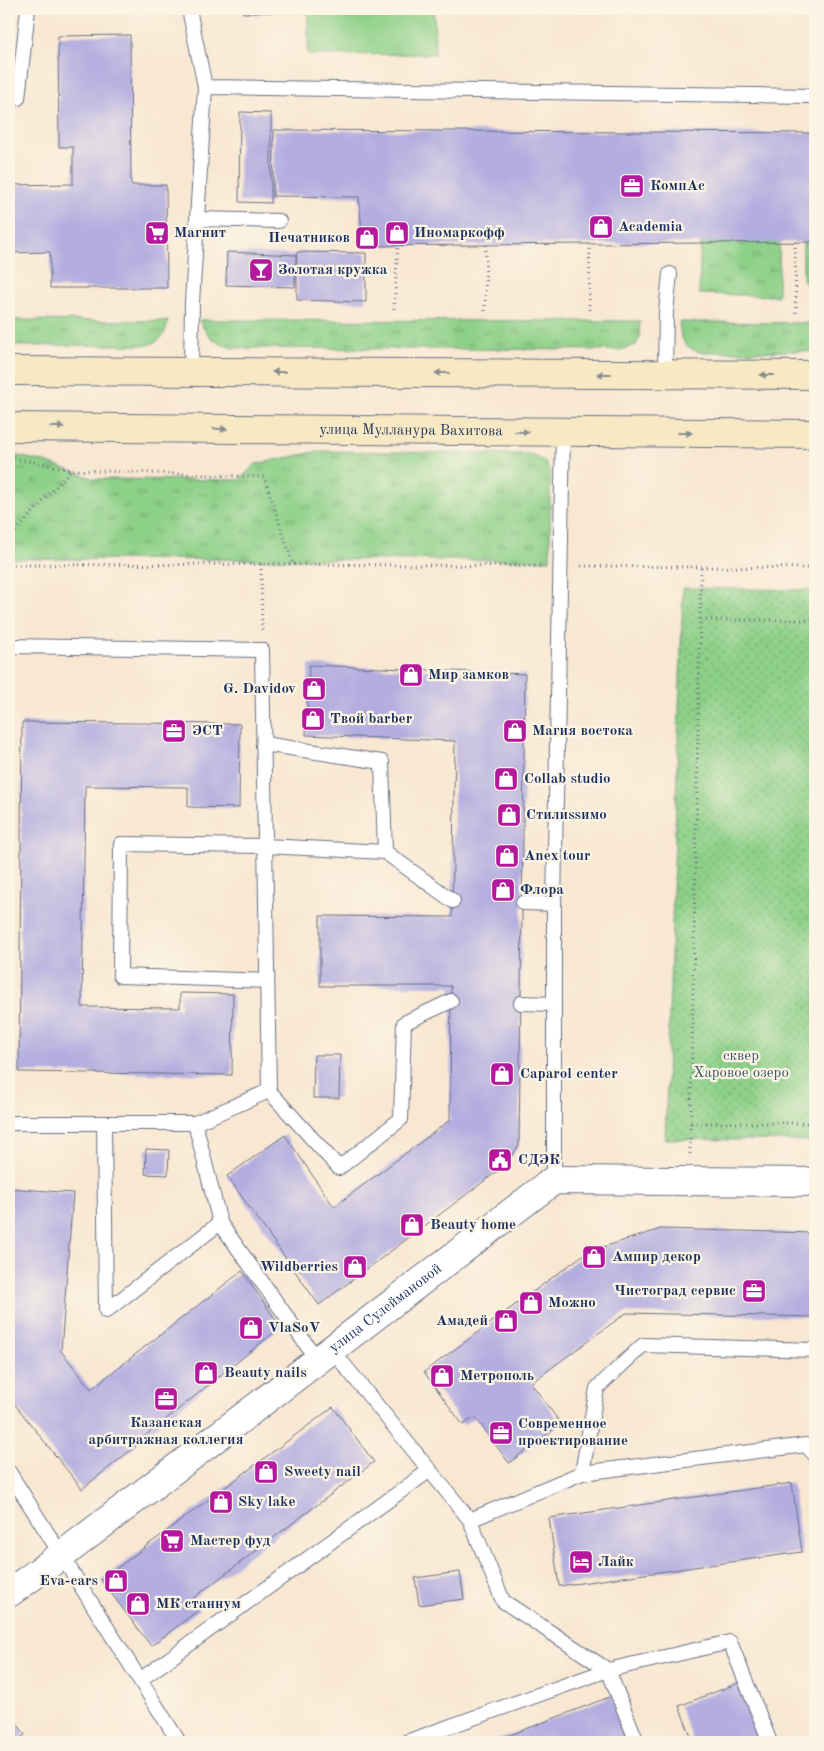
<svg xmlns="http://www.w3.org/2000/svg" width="824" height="1751" font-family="'Old Standard TT',serif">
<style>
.grass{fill:url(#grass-tufts);stroke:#548073}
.park{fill:url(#park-dots);stroke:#548073}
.pitch{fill:#8dd088;stroke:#548073}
.building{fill:#b4aee0}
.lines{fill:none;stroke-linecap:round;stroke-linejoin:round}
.lane-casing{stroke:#686f86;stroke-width:16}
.street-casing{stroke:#686f86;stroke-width:30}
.secondary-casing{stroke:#686f86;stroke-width:30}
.path{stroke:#686f86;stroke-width:3;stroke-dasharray:1 4;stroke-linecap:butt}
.lane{stroke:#fff;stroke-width:14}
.street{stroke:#fff;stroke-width:28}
.secondary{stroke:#f6e9c3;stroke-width:28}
.oneway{fill:#888c90}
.labels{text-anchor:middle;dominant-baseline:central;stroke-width:4.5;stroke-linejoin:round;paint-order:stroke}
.poi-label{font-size:15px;font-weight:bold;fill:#1b2f5e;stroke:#fcf5e5;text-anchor:start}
.street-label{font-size:15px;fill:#1b2f5e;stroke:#fcf5e5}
.park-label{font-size:15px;fill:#385768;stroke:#fcf5e5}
</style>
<defs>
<pattern id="grass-tufts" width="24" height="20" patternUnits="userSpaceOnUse" patternTransform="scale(1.25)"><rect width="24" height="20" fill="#8dd088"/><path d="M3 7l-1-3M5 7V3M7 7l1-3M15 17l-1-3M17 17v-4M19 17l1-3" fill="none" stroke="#72a972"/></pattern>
<pattern id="park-dots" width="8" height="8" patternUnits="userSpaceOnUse" patternTransform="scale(1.25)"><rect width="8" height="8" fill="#8dd088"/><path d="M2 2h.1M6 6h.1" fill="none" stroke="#72a972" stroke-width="1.8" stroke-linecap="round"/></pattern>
</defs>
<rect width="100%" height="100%" fill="#fcf5e5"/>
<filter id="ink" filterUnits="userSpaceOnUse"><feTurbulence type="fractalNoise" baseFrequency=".02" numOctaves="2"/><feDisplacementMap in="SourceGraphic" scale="10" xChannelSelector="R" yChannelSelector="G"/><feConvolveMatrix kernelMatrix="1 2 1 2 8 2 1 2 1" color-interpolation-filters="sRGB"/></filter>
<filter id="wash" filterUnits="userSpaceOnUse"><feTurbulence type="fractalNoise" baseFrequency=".0096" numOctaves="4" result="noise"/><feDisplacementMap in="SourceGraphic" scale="20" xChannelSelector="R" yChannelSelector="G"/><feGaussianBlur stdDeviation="1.12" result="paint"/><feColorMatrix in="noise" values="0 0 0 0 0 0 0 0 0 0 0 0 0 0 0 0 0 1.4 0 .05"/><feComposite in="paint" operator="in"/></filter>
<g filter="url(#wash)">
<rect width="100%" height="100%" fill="#f8e7d1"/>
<path class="grass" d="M701,231L780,234L778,296L699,294Z
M803,233H815V287L808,286L803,279Z
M9,320L168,321C165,335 162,341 147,345L9,346Z
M199,320L640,321L639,339L636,345L621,350L233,348C215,344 208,337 199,320Z
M679,322L815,323V351L699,352C682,346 681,339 679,322Z
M320,451L530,454L544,461L550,471V560L9,559V454L45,462L95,479L239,480L256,464Z"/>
<path class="park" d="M683,588L815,590V1141L665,1139Z"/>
<path class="pitch" d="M308,9H434L435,54L308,55Z"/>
<g id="blocks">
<path class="building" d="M242,9H276V12L243,13Z
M130,35L131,185H166L167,288H50V252L9,253V185L73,184V147H59L58,36Z
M240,112L271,113V203L239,202Z
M274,130L815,133V242L363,246L359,197L273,196Z
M227,252L296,255L295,287L226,285Z
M297,252L366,253V302L297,300Z
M309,665L525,674L519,1146L503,1167L319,1305L227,1176L285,1135L334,1207L450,1120L451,986H320V916L452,917L455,741L306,735Z
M22,722L240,724L239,808L188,807V787L85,786L82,1007L180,1008V993L233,994L232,1075L19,1072Z
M314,1055H340L339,1098H313Z
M146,1149L169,1150L168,1175L145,1174Z
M9,1188L73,1193L61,1351L91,1389L242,1271L281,1327L135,1444L136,1446L82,1489L9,1397Z
M661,1229L815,1233V1317L626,1313L531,1383L561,1424L509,1463L475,1417L463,1425L424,1372L587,1252Z
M333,1407L374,1462L192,1599L200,1609L151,1646L101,1580Z
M792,1483L802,1552L559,1586L549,1518Z
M460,1572L464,1599L419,1605L415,1578Z
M741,1682L764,1742H693L679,1706Z
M612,1696L629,1742H492Z
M9,1711L25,1735L15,1742H9Z"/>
</g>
</g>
<g filter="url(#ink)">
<use href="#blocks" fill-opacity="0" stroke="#686f86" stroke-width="1"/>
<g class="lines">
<defs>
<path id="lane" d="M189,9L205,87L192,303L191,372
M205,87L815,96
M9,97L18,98L28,9
M197,219L279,221
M665,374L666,312L670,274
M9,646L262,650L269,1091L195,1123H104L106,1311L220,1223L195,1123
M263,746L264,744L382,762L385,852
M523,903L554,904
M267,981L120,976L121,844L265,846L385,852L453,901
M521,1003L554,1004
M269,1091L339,1168L401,1119L404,1023L451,1001
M9,1123H104
M554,1180V904L563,432
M220,1223L318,1361
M332,1350L470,1520L582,1473L597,1388L643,1345L815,1350
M9,1472L179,1742
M582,1473L806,1445L815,1455
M470,1520L503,1601L608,1670L637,1742
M140,1680L430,1470
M406,1742L608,1670L730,1642L770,1742"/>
<g id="street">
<path id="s1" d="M9,1593L62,1555L554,1180L815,1182"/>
</g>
<g id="secondary">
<path d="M9,371L815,375"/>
<path id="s2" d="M9,427L815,434"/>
</g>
</defs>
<use href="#lane" class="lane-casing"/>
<use href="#street" class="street-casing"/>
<use href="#secondary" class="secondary-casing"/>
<path class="path" d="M795,242L796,313
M394,309L398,245
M589,310L590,244
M485,311L486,245
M14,458L72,470L264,477L293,564
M9,539L71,470
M261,564L262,630
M9,565L293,564L540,566
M581,566L815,568
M701,620H815
M691,1123H815
M690,1154L701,567"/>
<use href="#lane" class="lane"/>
<use href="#street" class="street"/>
<use href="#secondary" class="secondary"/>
</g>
<defs><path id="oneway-solid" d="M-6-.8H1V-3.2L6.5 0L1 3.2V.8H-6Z" transform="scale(1.25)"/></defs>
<g class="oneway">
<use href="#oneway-solid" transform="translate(279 372) rotate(-180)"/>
<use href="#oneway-solid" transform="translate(442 373) rotate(-180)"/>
<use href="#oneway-solid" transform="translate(604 374) rotate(-180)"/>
<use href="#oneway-solid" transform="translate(767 375) rotate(-180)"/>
<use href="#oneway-solid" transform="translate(57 427) rotate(1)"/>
<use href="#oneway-solid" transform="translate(220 429) rotate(1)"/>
<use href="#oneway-solid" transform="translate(522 432) rotate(1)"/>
<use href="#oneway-solid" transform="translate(685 433)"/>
</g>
</g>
<defs>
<symbol id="office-square" viewBox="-11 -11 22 22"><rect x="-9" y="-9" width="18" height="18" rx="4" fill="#b5179e" stroke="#fcf5e5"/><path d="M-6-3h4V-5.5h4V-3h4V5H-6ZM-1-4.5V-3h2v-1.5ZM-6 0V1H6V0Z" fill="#fff"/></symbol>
<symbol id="shop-square" viewBox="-11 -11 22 22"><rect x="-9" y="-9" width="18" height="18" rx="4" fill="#b5179e" stroke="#fcf5e5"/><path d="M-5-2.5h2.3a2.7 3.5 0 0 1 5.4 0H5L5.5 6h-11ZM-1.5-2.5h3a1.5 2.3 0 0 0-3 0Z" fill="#fff"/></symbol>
<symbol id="supermarket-square" viewBox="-11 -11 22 22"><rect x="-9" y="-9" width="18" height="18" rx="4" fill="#b5179e" stroke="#fcf5e5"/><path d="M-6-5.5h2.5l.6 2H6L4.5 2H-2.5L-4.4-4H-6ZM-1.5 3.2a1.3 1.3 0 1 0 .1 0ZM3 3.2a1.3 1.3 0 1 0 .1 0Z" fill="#fff"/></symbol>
<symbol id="bar-square" viewBox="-11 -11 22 22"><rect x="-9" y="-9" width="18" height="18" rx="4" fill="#b5179e" stroke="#fcf5e5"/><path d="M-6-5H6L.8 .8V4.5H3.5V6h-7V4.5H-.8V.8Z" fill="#fff"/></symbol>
<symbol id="civic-square" viewBox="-11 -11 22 22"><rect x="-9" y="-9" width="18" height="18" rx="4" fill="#b5179e" stroke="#fcf5e5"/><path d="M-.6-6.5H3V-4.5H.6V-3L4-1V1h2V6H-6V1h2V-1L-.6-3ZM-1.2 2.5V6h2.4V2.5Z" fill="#fff"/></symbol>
<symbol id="hotel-square" viewBox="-11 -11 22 22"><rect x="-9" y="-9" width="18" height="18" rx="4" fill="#b5179e" stroke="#fcf5e5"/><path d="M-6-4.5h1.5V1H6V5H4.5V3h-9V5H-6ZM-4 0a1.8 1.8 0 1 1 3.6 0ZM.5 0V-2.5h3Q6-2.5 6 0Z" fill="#fff"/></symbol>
</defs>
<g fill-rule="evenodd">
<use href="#office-square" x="618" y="172" width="28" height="28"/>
<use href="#shop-square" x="587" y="213" width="28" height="28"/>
<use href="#supermarket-square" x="143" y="219" width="28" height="28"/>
<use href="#shop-square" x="383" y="219" width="28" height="28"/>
<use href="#shop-square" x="353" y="224" width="28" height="28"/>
<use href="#bar-square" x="247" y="256" width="28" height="28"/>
<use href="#shop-square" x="397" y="661" width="28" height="28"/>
<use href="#shop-square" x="300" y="675" width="28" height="28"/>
<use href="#shop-square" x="299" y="705" width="28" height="28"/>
<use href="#office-square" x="160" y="717" width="28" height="28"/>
<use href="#shop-square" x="501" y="717" width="28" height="28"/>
<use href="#shop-square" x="492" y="765" width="28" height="28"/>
<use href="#shop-square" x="495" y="801" width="28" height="28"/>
<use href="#shop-square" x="493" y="842" width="28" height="28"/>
<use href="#shop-square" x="489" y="876" width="28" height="28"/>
<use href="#shop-square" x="488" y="1060" width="28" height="28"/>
<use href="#civic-square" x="486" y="1146" width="28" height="28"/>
<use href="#shop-square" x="398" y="1211" width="28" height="28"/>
<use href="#shop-square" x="580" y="1243" width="28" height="28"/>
<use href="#shop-square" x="341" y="1253" width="28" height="28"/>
<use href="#office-square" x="740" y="1277" width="28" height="28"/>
<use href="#shop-square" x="517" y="1289" width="28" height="28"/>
<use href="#shop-square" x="492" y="1307" width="28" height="28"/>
<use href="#shop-square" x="237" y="1314" width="28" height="28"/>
<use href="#shop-square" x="192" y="1359" width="28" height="28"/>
<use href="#shop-square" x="428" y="1362" width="28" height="28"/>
<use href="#office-square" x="152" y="1385" width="28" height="28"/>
<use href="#office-square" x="487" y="1419" width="28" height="28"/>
<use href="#shop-square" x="252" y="1458" width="28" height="28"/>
<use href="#shop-square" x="207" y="1488" width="28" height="28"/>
<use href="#supermarket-square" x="158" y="1527" width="28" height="28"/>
<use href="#hotel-square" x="567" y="1548" width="28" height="28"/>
<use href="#shop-square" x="102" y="1567" width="28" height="28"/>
<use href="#shop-square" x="124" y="1590" width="28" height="28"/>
</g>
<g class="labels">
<g class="poi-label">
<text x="650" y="186">КомпАс</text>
<text x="618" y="227">Academia</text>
<text x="174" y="233">Магнит</text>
<text x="414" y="233">Иномаркофф</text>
<text x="350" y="238" text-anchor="end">Печатников</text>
<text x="278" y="270">Золотая кружка</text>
<text x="428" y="675">Мир замков</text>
<text x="296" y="689" text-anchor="end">G. Davidov</text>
<text x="330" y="719">Твой barber</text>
<text x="192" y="731">ЭСТ</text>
<text x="532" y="731">Магия востока</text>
<text x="524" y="779">Collab studio</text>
<text x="526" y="815">Стилиssимо</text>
<text x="524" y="856">Anex tour</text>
<text x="520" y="890">Флора</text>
<text x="520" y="1074">Caparol center</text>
<text x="518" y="1160">СДЭК</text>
<text x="430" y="1225">Beauty home</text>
<text x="612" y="1257">Ампир декор</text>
<text x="338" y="1267" text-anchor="end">Wildberries</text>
<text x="736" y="1291" text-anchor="end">Чистоград сервис</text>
<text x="548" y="1303">Можно</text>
<text x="488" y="1321" text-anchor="end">Амадей</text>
<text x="268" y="1328">VlaSoV</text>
<text x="224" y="1373">Beauty nails</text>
<text x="460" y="1376">Метрополь</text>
<text x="166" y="1423" text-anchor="middle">Казанская<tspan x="166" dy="17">арбитражная коллегия</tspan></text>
<text x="518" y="1424">Современное<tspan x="518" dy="17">проектирование</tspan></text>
<text x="284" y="1472">Sweety nail</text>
<text x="238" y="1502">Sky lake</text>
<text x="190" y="1541">Мастер фуд</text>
<text x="598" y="1562">Лайк</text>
<text x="98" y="1581" text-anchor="end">Eva-cars</text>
<text x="156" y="1604">МК станнум</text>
</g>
<g class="street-label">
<text stroke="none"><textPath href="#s2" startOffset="402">улица Мулланура Вахитова</textPath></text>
<text stroke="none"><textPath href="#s1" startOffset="472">улица Сулеймановой</textPath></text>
</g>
<g class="park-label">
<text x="741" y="1056">сквер<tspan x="741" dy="17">Харовое озеро</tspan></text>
</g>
</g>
<rect width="824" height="1751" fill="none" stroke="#fcf5e5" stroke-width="30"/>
</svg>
